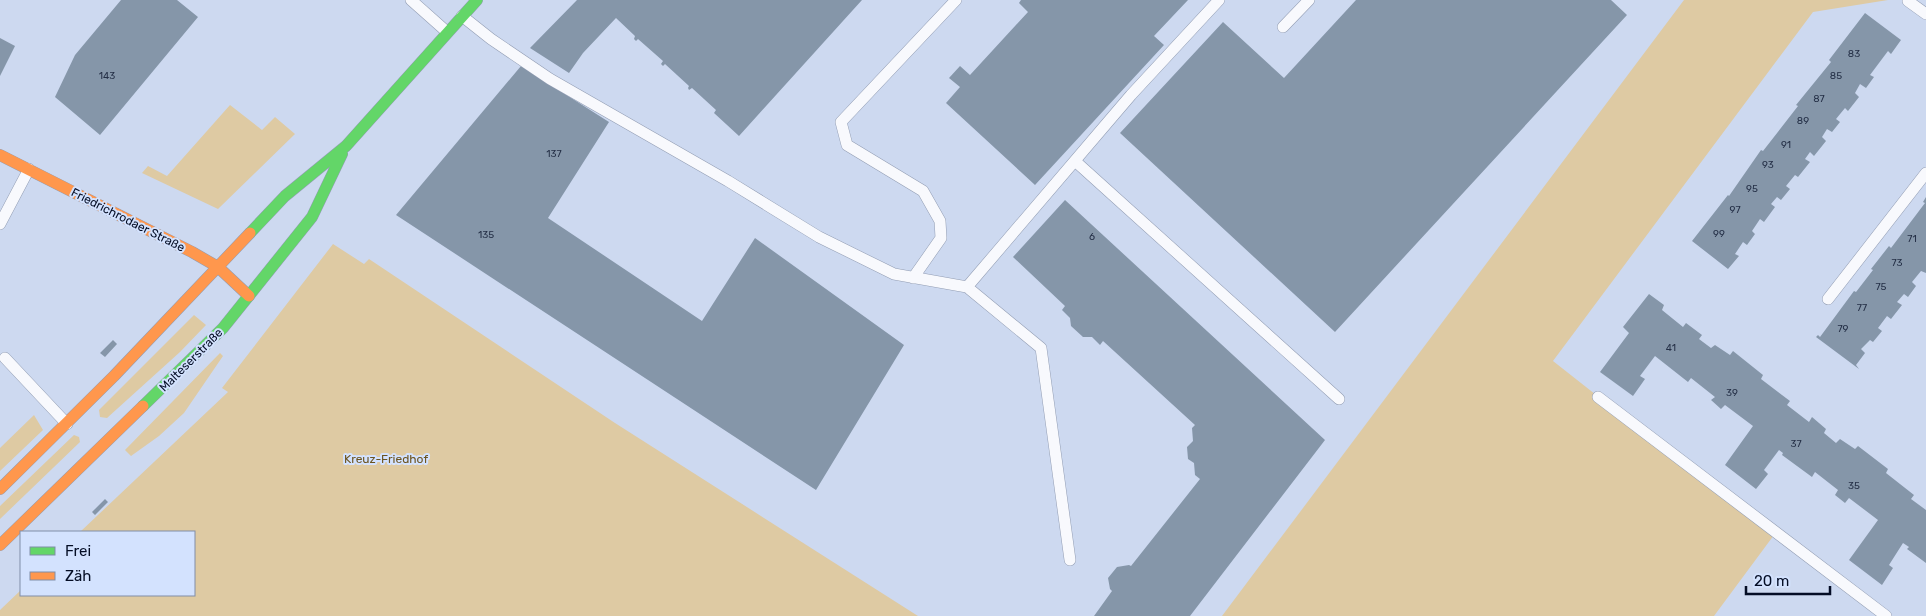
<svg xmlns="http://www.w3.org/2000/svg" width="1926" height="616" font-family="Rubik,sans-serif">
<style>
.green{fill:#decaa3}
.building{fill:#8596a9}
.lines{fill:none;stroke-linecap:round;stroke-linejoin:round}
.lane-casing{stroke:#929db3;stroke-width:12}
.fast-casing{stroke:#929db3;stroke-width:12}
.slow-casing{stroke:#929db3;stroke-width:12}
.lane{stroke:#f8f9fd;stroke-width:11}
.fast{stroke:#63d668;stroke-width:11}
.slow{stroke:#ff974d;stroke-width:11}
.labels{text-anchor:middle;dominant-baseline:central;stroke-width:4;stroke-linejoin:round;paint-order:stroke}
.number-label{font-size:10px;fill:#242f46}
.street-label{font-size:12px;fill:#040d25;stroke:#d3e2fe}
.park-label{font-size:12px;fill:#6b531f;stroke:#d3e2fe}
</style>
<rect width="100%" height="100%" fill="#cdd9f0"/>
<path class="green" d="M1684,0H1888L1813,12L1553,361L1774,535L1714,616H1222Z
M230,105L262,130L275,117L295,134L218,209L142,173L148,166L167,176Z
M333,244L364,264L369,259L615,423L918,616H0V610L21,590V595H194V532H80L228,392L222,388Z
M194,315L206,325L180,352L107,418L100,417L99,410Z
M220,353L223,356L184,413L159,436L131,456L125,450Z
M34,415L43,430L0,471V448Z
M74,435L79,437L80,442L0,519V506Z"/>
<path class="building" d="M121,0H177L198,17L100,135L55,97L75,55Z
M577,0H862L739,136L714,113L716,110L692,88L689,90L688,88L689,86L665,64L663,66L661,64L663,61L638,39L636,41L634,39L635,36L616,18L583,53L569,73L530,48Z
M1021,0H1188L1154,36L1164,45L1035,185L946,103L960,87L949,78L960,66L970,75L1028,12L1019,3Z
M1356,0H1611L1627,15L1335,332L1120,133L1223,22L1284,78Z
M1865,13L1901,40L1891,54L1888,51L1870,75L1874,77L1866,88L1860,84L1855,93L1859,97L1848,111L1845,108L1836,119L1840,122L1832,132L1827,129L1822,137L1826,141L1814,156L1810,152L1805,159L1810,162L1798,177L1795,175L1786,186L1790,189L1781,200L1777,197L1771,204L1775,207L1764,222L1760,219L1752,231L1755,234L1747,245L1743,242L1735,254L1739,256L1728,269L1692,241L1728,195L1729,196L1761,150L1763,151L1798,106L1796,105L1831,62L1829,60Z
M0,38L15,46L0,76Z
M521,66L609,122L548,218L702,321L755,238L904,345L816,490L396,215Z
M1926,197V273L1921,271L1912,282L1916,286L1908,297L1904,294L1897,302L1902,305L1891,319L1887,316L1878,328L1882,331L1873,342L1870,340L1861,349L1865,353L1856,365L1859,369L1816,337L1818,335L1820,337L1854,291L1856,292L1873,270L1871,269L1889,246L1891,248L1925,203L1923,202Z
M1065,200L1325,440L1190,616H1094L1112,591L1110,589L1108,578L1117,567L1129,565L1131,566L1200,479L1195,475L1194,463L1188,459L1187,447L1193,441L1192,428L1195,425L1103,341L1100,345L1092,337H1083L1071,326L1070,318L1062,310L1065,306L1013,257Z
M1649,294L1664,305L1662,310L1683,327L1686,323L1702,335L1699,339L1711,348L1715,345L1730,355L1733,351L1763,375L1761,379L1790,401L1787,405L1809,422L1812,417L1826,429L1824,433L1836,443L1840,439L1855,449L1858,446L1888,469L1886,473L1914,495L1911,499L1926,510V563L1907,549L1909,547L1903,543L1889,565L1893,568L1882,585L1849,560L1878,520L1849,498L1845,503L1835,495L1838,490L1815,472L1812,477L1782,455L1783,453L1779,450L1764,470L1768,474L1756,489L1725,465L1753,426L1725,405L1721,409L1711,400L1715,397L1691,378L1688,382L1655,356L1640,376L1645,379L1633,396L1600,372L1629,333L1623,327Z
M113,340L117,344L105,357L100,353Z
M105,499L108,502L95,515L92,512Z"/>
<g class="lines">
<defs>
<path id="lane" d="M411,0L447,32
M1908,1L1926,14
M462,16L491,39L550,79L728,181L819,237L894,274L967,287
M1283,27L1309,0
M1075,161L1339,399
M0,224L29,169
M913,278L941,238L940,221L923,191L847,145L841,122L956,0
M1828,299L1926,173
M5,358L67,424
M1598,397L1886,616
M1070,560L1041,348L967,287L1131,95L1219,0"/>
<path id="fast" d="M250,233L285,196L346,146L477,0
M143,406L223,328L312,217L342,154"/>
<path id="slow" d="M0,155L192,252L218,267L249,296
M0,489L114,376L250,233
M0,545L143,406"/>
</defs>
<use href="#lane" class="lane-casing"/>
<use href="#fast" class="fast-casing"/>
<use href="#slow" class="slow-casing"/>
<use href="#lane" class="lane"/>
<use href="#fast" class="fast"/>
<use href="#slow" class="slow"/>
</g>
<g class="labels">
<g class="number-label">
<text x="1854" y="54">83</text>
<text x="107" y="76">143</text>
<text x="1836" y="76">85</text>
<text x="1819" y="99">87</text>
<text x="1803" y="121">89</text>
<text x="1786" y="145">91</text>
<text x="554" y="154">137</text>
<text x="1768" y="165">93</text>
<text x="1752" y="189">95</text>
<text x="1735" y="210">97</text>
<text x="1719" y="234">99</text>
<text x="486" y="235">135</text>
<text x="1092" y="237">6</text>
<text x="1912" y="239">71</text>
<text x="1897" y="263">73</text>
<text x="1881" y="287">75</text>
<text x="1862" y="308">77</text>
<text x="1843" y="329">79</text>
<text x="1671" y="348">41</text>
<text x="1732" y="393">39</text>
<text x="1796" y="444">37</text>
<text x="1854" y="486">35</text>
</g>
<g class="street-label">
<text transform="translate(128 220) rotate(27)">Friedrichrodaer Straße</text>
<text transform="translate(191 360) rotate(-45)">Malteserstraße</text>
</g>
<g class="park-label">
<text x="386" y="459">Kreuz-Friedhof</text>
</g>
</g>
<rect x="20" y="531" width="175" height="65" fill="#d3e2fe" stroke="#808da7"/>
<rect x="30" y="547" width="25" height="8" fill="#63d668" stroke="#808da7"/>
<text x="65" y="556" font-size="15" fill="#040d25">Frei</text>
<rect x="30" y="572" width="25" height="8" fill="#ff974d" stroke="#808da7"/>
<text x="65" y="581" font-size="15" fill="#040d25">Zäh</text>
<path d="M1746 586v8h84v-8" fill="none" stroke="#040d25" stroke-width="2.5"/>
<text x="1754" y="586" font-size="15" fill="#040d25" stroke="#d3e2fe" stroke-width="4" paint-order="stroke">20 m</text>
</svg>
